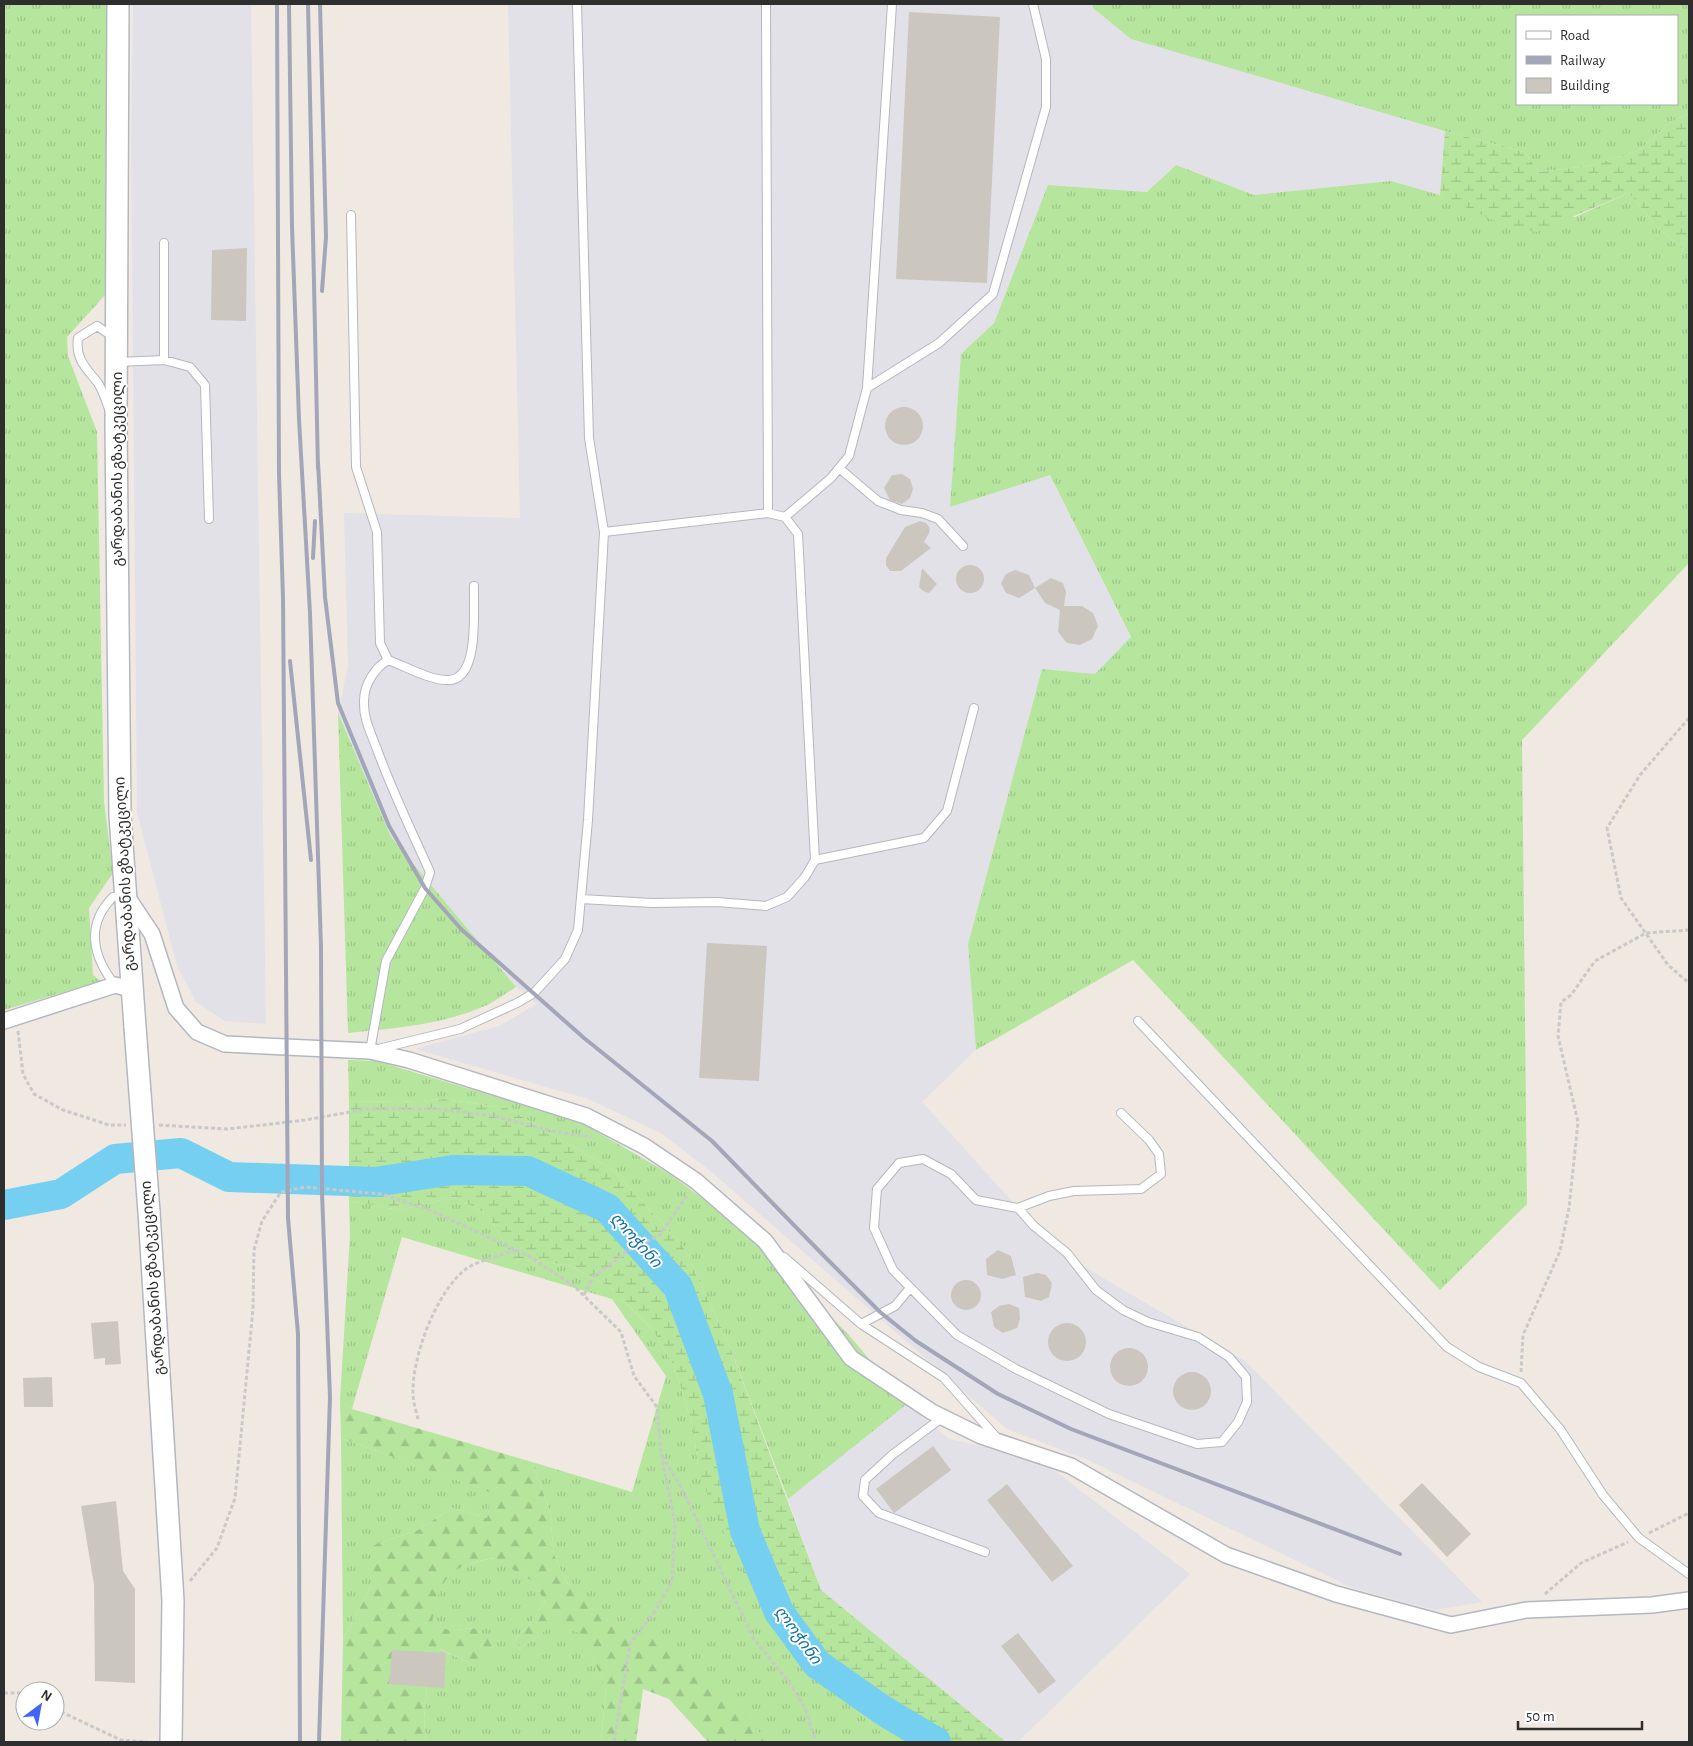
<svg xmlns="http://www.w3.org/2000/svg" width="1693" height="1746" font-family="'Alegreya Sans','Noto Sans Georgian',sans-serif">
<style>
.industrial{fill:#e3e1e8}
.grass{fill:url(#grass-tufts);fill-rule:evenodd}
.forest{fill:url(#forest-firs)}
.wetland{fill:url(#wetland-marsh)}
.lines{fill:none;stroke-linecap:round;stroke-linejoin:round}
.river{stroke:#75cff0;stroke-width:30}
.building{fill:#cbc7bf}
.lane-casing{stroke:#b4b7c1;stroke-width:10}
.street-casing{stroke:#b4b7c1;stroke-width:18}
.secondary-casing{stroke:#b4b7c1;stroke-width:24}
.path{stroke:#c9c9c9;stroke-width:3;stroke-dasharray:4 2.5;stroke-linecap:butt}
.lane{stroke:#fff;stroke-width:8}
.street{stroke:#fff;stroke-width:15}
.secondary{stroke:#fff;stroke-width:21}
.rail{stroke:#a3a6b8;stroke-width:4}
.secondary-bridge-casing{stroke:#b4b7c1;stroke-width:24;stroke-linecap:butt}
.secondary-bridge{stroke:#fff;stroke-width:21}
.labels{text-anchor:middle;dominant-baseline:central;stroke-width:4;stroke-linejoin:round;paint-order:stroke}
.street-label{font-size:15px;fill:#2e2e2e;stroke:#fff}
.water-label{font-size:16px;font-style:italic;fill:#0d6fa3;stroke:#fff}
</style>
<defs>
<pattern id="grass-tufts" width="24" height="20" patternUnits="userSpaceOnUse" patternTransform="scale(1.25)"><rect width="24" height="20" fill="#b6e59e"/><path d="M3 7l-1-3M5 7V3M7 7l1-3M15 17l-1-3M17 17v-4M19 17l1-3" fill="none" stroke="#9dc588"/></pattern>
<pattern id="forest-firs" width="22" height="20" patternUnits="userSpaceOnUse" patternTransform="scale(1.25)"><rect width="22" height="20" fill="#b6e59e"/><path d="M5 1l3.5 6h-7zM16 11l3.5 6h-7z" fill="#9dc588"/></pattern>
<pattern id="wetland-marsh" width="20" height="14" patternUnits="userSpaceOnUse" patternTransform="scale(1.25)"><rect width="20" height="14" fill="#b6e59e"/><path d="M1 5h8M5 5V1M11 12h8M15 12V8" fill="none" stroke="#9dc588"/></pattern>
</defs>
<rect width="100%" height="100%" fill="#efe9e1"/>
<path class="industrial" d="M133,4H251L266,1024L225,1021L196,1002L177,966L137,812L131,142Z
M508,4H1092L1093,8L1131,39L1445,131L1440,195L1390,181L1254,195L1176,165L1147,192L1048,185L994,323L961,354L950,507L1050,475L1131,638L1095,674L1042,669L968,944L976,1050L922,1102L1057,1251L1245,1361L1482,1602L1435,1610L1355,1589L1088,1460L1007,1429L709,1170L661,1133L588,1099L415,1049L499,1026L537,1004L516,987L391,837L338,713L348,666L344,513L520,518Z
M907,1404L949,1439L985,1447L1055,1471L1190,1574L1018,1742H1006L821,1590L788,1499Z"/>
<path class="grass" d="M4,4H107L106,294L67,337L68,356L97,432L104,801L113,873L89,908L93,975L101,981L4,1010Z
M1092,4H1689V113L1672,121L1638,151L1589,166L1538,172L1525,152L1445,131L1131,39L1093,8ZM1517,16H1677V104H1517Z
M1176,165L1254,195L1391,181L1440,195L1575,217L1629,193L1659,229L1689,254V563L1522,740L1527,1204L1440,1290L1133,960L976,1050L968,944L1042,669L1095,674L1131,637L1050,475L950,507L961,354L994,323L1048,185L1147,192Z
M338,713L391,837L516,987C506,993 497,1000 487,1005C443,1025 395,1028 348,1033Z
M348,1060L377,1061L582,1123L668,1173L735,1222L848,1334L907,1404L788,1499L729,1345L683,1246L613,1170L507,1108L444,1099L400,1102L349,1101Z
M454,1197L487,1214L514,1259L568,1265L609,1286L653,1330L674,1366L693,1426L698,1466L855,1709L893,1742H769L567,1583L554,1555L550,1512L532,1462L632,1492L666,1376L612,1299L402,1237L352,1409L340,1400L350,1235L349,1201L400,1210Z
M341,1438L493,1493L487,1518L452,1508L418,1530L371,1546V1586L343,1640Z
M495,1558L532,1581L545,1601L534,1619L516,1638L519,1649L538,1637L552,1624L583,1633L606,1689L601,1742H426L424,1719L427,1689L416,1672L417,1653L439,1649L472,1664L477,1628L449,1630L431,1624C440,1577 447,1566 495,1558Z"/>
<path class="forest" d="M340,1400L352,1409L532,1462L550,1512L554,1555L567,1583L634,1634L661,1633L769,1742H708L669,1699L643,1689L636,1742H601L606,1689L583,1634L552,1625L538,1637L519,1649L516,1638L534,1619L545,1601L532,1581L494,1558C448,1566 440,1577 432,1624L449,1630L477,1628L498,1647L497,1657L472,1664L440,1649L417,1653L416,1672L427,1689L424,1719L426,1742H341L343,1640L371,1586V1546L418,1530L452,1508L487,1518L492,1493L341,1438Z"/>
<path class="wetland" d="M1689,113V254L1659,229L1629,193L1536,232L1503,225L1440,195L1445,131L1525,152L1538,172L1589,166L1638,151L1672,121Z
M444,1099L507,1108L613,1170L683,1246L729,1345L821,1590L1006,1742H893L808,1670L752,1590L713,1511L698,1466L693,1426L674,1366L653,1330L609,1286L568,1265L514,1259L487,1214L454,1197L400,1210L349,1201V1101L400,1102Z"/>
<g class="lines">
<path class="river" d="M4,1205L61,1194L115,1159L181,1153L229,1177L375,1182L453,1170L528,1171L607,1208L678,1287L718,1394L745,1531L779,1612L817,1664L884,1711L936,1742"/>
</g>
<path class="building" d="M909,12L1000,17L987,283L896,279Z
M247,248L246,321L211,320L212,250Z
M885 426a19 19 0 1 1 38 0a19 19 0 1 1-38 0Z
M902,474L910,479L913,489L910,498L902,504L890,500L884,488L892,475Z
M920,521L926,523L930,528L929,533L924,542L931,548L901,571H890L886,565V558L905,527Z
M956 579a14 14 0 1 1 28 0a14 14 0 1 1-28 0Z
M922,568L937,584L929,593L923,591L919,587Z
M1015,570L1029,575L1035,588L1051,578L1063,583L1066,592L1064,606H1082L1093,613L1098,626L1092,639L1080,645L1067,643L1058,632L1060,610L1045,603L1035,588L1019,598L1006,593L1001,583L1006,574Z
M707,943L767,946L759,1081L699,1078Z
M998,1250L1011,1256L1016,1275L1002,1279L987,1275L986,1259Z
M1037,1273L1046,1275L1052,1283L1049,1297L1041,1301L1025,1297L1023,1277Z
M951 1295a15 15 0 1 1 30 0a15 15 0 1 1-30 0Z
M1009,1304L1019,1308L1020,1319L1017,1328L1003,1333L994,1327L991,1312L999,1306Z
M118,1321L121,1364L105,1365V1358L94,1359L91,1323Z
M1048 1342a19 19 0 1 1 38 0a19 19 0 1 1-38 0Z
M1110 1367a19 19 0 1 1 38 0a19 19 0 1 1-38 0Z
M1173 1391a19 19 0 1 1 38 0a19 19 0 1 1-38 0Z
M52,1377L53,1407H24L23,1378Z
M933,1446L951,1470L894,1513L876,1489Z
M1422,1483L1471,1534L1447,1557L1399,1505Z
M1007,1484L1073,1566L1052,1582L987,1500Z
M116,1501L123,1571L135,1589V1683L95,1681L94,1585L81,1506Z
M1018,1633L1056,1681L1039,1694L1001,1646Z
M392,1650L446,1653L444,1688L389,1684Z"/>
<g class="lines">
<defs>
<path id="lane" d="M766,4L768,513
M351,215L356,467L377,532L380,643L388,660
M164,360V243
M118,362L164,360L190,367L205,385L209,519
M867,388L939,343L993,294L1046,107V59L1033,4
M109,409C106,401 103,391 98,383C86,368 75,359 78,338L97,326L112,336
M839,468L878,501L901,510L922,513L938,519L963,546
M785,517L831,478L849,456L867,388L892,4
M474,586C473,608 481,683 446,680C427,679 407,667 388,660C375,668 364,684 364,701C363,719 372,735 378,752C393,793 412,832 430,872L425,888L386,961L370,1051L460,1029L517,1003L534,993L565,959L578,930L588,820L604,532L589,438L577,4
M815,860L924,838L947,811L974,708
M581,899L652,903L717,902L766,906L787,897L805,877L815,860L798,534L785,517L768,513L604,532
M115,985C93,957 85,925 113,897L124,896
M1138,1021L1447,1347L1479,1367L1521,1383L1560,1429L1603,1495L1639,1538L1689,1574
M1018,1208L1034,1226L1067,1253L1096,1290L1123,1310L1148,1322L1198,1337L1229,1357L1246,1377L1247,1402L1238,1422L1222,1442L1197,1444L1109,1414L1016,1369L957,1335L893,1270L874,1228L877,1189L899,1163L923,1159L951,1174L976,1200L1018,1208L1049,1196L1074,1191L1141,1189L1161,1174L1159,1154L1149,1140L1121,1113
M784,1257L861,1324L944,1378L997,1438
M861,1324L895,1306L910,1288
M943,1417L892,1455L865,1480L863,1496L879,1513L985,1552"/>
<path id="street" d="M126,895L152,934L176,1008L197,1032L225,1044L370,1051L409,1060L586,1116L644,1146L696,1181L765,1241L851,1358L932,1412L981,1436L1071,1466L1226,1555L1336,1594L1451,1625L1526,1610L1652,1605L1689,1600
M4,1021L115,985L131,989"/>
<path id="secondary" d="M118,4L116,425L120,816L135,1027
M149,1212L173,1601L171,1742"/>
</defs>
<use href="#lane" class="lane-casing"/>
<use href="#street" class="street-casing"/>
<use href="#secondary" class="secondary-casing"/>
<path class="path" d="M1689,718L1640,775L1607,828L1621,898L1668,965L1689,983
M18,1031L23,1074L34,1094L63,1110L109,1125H126
M159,1125L227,1129L305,1120L367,1109H438L494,1116L552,1131L591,1137
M584,1295L593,1277L629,1250L660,1235L688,1194
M1521,1372L1523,1335L1560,1251L1569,1208L1578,1122L1558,1036L1561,1002L1571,995L1595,961L1646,933L1689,930
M418,1419C416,1411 413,1401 413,1393C412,1357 436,1292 466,1269C477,1261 502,1255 516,1250
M662,1456L681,1487L754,1639L788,1681L805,1708L816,1742
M1649,1533L1689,1513
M190,1581L217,1548L235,1498L253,1309L254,1250L262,1221L281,1192L305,1187L381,1194L430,1210L529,1256L574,1286L621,1332L634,1376L657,1407L661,1453L675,1523L672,1582L655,1611L630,1644L614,1742
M1545,1594L1581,1563L1628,1542
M4,1693H25
M55,1709L121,1740L147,1742"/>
<use href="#lane" class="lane"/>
<use href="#street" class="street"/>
<use href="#secondary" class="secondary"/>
<path class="rail" d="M277,4L279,474L283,598L288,1218L298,1334L300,1742
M289,4L292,227L299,419L310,613L321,947L322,1193L330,1397L319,1742
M308,4L318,469
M320,4L326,237L322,291
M318,462L325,597L338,703L389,826L425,888L461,929L584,1038L712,1141L826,1258L880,1312L916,1341L998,1394L1071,1429L1400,1554
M313,558L315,521
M290,661L311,860"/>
<defs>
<path id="secondary-bridge" d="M135,1027L149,1212"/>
</defs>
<use href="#secondary-bridge" class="secondary-bridge-casing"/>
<use href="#secondary-bridge" class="secondary-bridge"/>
</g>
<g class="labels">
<g class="street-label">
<text transform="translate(117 469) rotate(-90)">გარდაბანის გზატკეცილი</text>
<text transform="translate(125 874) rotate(-93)">გარდაბანის გზატკეცილი</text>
<text transform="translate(153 1278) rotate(-94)">გარდაბანის გზატკეცილი</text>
</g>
<g class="water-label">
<text transform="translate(636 1240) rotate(48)">ლოჭინი</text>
<text transform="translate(798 1635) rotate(54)">ლოჭინი</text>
</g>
</g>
<rect width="1693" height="1746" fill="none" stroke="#2e2e2e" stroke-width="10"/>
<rect x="1516" y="15" width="162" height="90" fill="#ffffff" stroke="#ababab"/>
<rect x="1526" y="31" width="25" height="8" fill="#ffffff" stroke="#ababab"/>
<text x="1560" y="40" font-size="15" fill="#2e2e2e">Road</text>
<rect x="1526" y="56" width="25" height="8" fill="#a3a6b8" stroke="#ababab"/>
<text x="1560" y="65" font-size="15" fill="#2e2e2e">Railway</text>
<rect x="1526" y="78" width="25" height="15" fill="#cbc7bf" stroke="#ababab"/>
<text x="1560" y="90" font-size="15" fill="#2e2e2e">Building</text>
<g transform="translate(40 1706) rotate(32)"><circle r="24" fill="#ffffff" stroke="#ababab"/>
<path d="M0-4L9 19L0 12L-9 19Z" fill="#4264fb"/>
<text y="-8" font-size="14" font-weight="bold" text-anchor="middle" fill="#2e2e2e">N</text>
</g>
<path d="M1518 1721v8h124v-8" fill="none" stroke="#2e2e2e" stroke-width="2.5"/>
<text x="1526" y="1721" font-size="15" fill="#2e2e2e" stroke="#ffffff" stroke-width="4" paint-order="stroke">50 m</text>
</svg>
